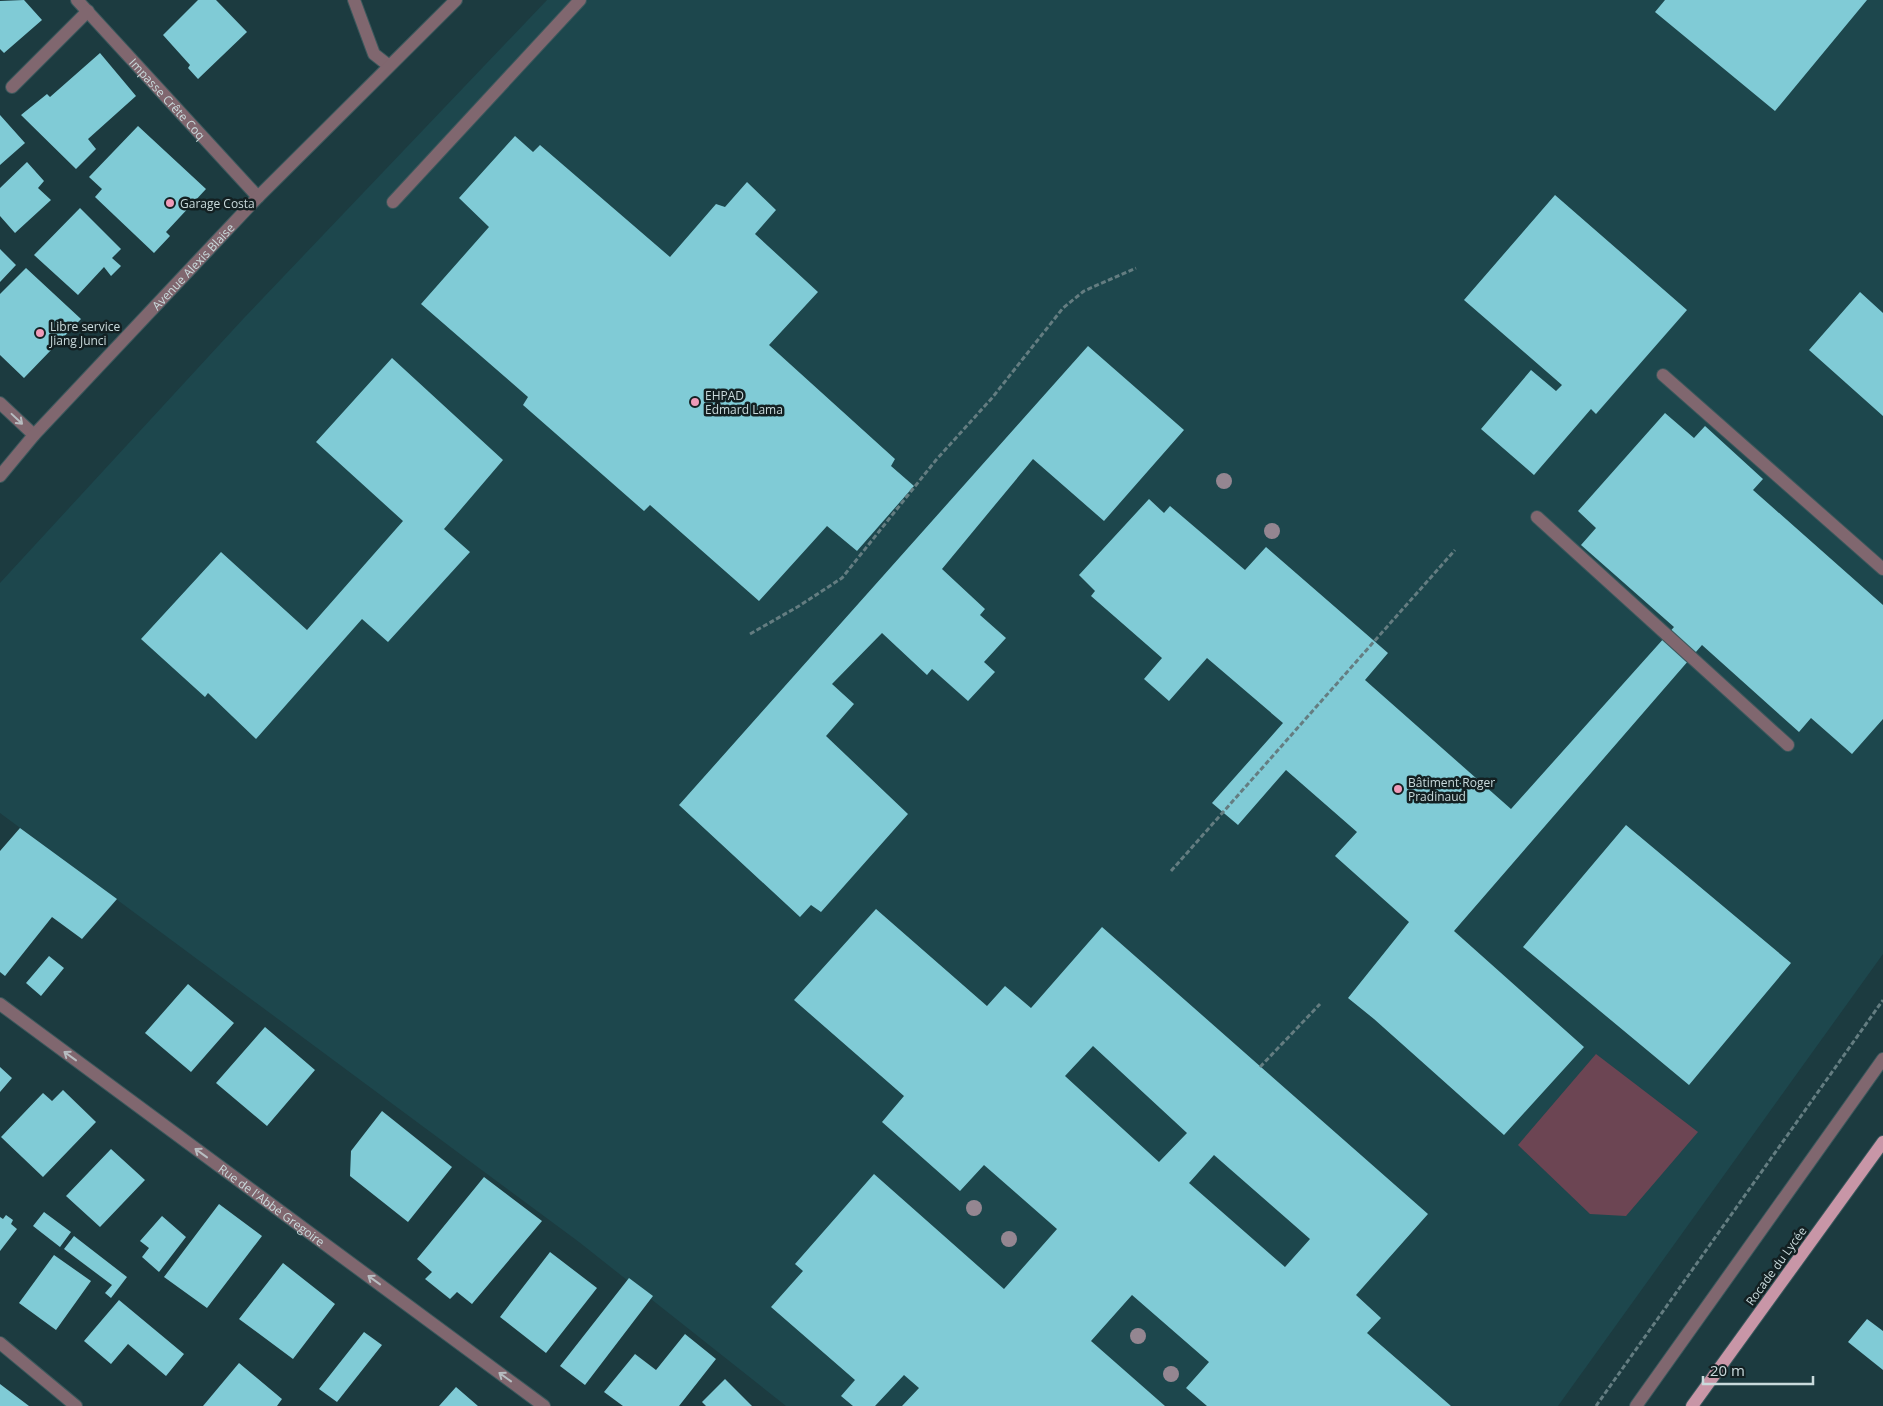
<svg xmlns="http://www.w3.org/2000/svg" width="1883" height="1406" font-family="'Open Sans',sans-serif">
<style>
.built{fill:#1d474d}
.green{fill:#6c4553}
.building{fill:#80cbd6;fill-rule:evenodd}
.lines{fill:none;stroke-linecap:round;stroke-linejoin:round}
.minor-casing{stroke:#3b585c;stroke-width:14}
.major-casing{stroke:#3b585c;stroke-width:14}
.path{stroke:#647d81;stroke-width:3;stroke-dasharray:5 2.5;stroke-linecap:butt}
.minor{stroke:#80676f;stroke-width:12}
.major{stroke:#c896a7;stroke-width:12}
.tree{fill:#948691}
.oneway{stroke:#b7bdc1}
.poi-dot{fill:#ef9ab8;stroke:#132022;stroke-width:2}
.labels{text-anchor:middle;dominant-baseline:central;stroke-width:5;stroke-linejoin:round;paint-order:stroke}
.street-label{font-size:12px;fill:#c9dadc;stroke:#132022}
.poi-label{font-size:12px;fill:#c9dadc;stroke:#132022;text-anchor:start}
</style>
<rect width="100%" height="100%" fill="#1c3b40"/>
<path class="built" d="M547,0H1883V954L1558,1406H786L579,1242L0,813V583L244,318Z"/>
<path class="green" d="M1596,1054L1698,1132L1626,1216L1590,1214L1518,1145Z"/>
<path class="building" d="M24,0L42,20L4,53L0,49V1Z
M198,0H216L247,32L198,79L188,68L190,65L163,35Z
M1665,0H1867L1775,111L1655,12Z
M100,53L136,96L88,139L96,149L76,169L21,115L47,94L50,97Z
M0,115L25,143L0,165Z
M138,126L206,189L166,232L170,236L154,253L95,197L102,189L89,177Z
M515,136L533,152L540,145L670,257L716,204L725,207L747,182L776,210L755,234L818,292L769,345L895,459L891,466L914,486L857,551L827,526L759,601L650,505L644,511L523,405L528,397L421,304L489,227L459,198Z
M27,162L44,181L38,188L51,200L15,233L0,216V188Z
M1555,195L1687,310L1596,414L1591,409L1534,475L1481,429L1531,370L1556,391L1562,385L1464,300Z
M80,208L121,249L112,258L121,266L111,276L104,267L78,295L34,255Z
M0,249L16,265L0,282Z
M26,268L81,319L24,378L0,355V294Z
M1860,292L1883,313V416L1809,350Z
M1088,346L1184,430L1104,521L1033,459L942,569L985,609L980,615L1006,638L984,662L995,672L968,701L932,669L927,675L882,633L832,684L854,704L826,736L908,814L821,912L811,905L800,917L679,805Z
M392,358L503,460L444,529L470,552L388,642L362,619L256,739L208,693L205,697L141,639L221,552L307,630L403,521L316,442Z
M1665,413L1694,438L1705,426L1763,479L1753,490L1883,605V719L1852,754L1811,718L1799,732L1702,645L1454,931L1584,1047L1504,1135L1374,1019L1348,998L1409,922L1335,856L1357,832L1286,770L1238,825L1212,803L1283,723L1207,658L1169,701L1144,679L1162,658L1091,596L1095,591L1079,575L1149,499L1164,513L1170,506L1245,570L1266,547L1388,653L1365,680L1511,809L1674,627L1581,545L1596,528L1578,511Z
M1626,825L1791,963L1689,1085L1523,947Z
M20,828L117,899L82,939L52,917L5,976L0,972V851Z
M876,909L987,1006L1005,986L1031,1008L1102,927L1428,1214L1356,1295L1381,1318L1367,1333L1451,1406H1207L1186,1388L1209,1362L1132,1295L1091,1341L1165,1406H902L919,1388L904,1375L875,1406H853L841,1396L855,1380L771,1307L803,1271L795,1264L874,1174L1004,1289L1057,1229L984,1165L960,1191L882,1122L904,1096L794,1000ZM1093,1046L1187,1133L1159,1162L1065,1076ZM1214,1155L1310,1239L1285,1267L1189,1183Z
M49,956L64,968L41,996L26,983Z
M188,984L234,1023L191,1072L145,1033Z
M265,1027L315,1070L267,1126L216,1083Z
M0,1067L12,1078L0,1092Z
M63,1090L96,1122L43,1177L1,1137L43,1093L52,1101Z
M382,1111L452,1167L408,1222L350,1176L351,1151Z
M111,1149L145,1180L100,1227L66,1196Z
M484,1177L542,1221L472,1304L457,1292L450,1299L425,1279L432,1272L417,1259Z
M219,1204L262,1236L207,1308L164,1277Z
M44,1212L71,1232L60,1247L33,1226Z
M6,1215L13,1220L11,1224L17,1229L0,1251V1217L3,1219Z
M162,1216L186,1237L159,1272L142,1257L149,1248L140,1241Z
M74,1236L127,1277L111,1298L105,1293L112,1285L64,1249Z
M550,1252L597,1288L546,1353L500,1317Z
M54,1255L91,1281L56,1330L19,1303Z
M283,1263L335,1304L293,1359L239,1319Z
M629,1278L653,1296L585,1385L560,1366Z
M119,1300L184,1354L166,1376L128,1344L111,1364L84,1341Z
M1867,1319L1883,1331V1370L1848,1342Z
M364,1332L382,1345L337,1402L319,1389Z
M685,1334L716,1359L679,1406H623L604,1392L635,1354L656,1370Z
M239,1363L282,1399L277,1406H203Z
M725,1379L752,1406H706L702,1402Z
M0,1384L29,1406H0Z
M456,1387L478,1406H439Z"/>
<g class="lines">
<defs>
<g id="minor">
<path id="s1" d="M77,0L258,197"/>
<path d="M354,0L374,54L388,65"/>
<path d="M12,87L88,11"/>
<path d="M393,202L580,0"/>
<path d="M1663,375L1883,569"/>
<path d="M0,403L34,435"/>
<path id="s2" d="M0,476L34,435L258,197L456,0"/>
<path d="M1537,517L1788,745"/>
<path id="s3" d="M0,1004L544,1406"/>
<path d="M0,1343L76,1406"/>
<path d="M1636,1406L1883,1059"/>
</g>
<path id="major" d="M1692,1406L1883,1142"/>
</defs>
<use href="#minor" class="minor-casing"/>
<use href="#major" class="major-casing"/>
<path class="path" d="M750,634L799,606L842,578L936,460L992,398L1063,308L1084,291L1136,268
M1171,871L1455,550
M1260,1067L1320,1004
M1596,1406L1883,1000"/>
<use href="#minor" class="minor"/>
<use href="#major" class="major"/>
</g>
<g class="tree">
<circle cx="1224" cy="481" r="8"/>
<circle cx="1272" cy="531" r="8"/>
<circle cx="974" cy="1208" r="8"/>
<circle cx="1009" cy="1239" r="8"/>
<circle cx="1138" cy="1336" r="8"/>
<circle cx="1171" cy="1374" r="8"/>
</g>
<defs><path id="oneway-shaft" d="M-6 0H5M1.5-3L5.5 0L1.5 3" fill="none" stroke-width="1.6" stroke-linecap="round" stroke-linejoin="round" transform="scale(1.25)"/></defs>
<g class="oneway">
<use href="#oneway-shaft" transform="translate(17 419) rotate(43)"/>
<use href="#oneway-shaft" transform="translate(70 1056) rotate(-144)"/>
<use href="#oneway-shaft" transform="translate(201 1153) rotate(-144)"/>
<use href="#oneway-shaft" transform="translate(374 1280) rotate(-144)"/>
<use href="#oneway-shaft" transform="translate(505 1377) rotate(-144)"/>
</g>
<g class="poi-dot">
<circle cx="170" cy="203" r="5"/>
<circle cx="40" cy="333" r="5"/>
<circle cx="695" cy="402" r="5"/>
<circle cx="1398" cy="789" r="5"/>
</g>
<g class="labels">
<g class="street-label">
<text stroke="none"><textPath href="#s1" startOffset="134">Impasse Crête Coq</textPath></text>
<text stroke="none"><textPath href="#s2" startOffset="285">Avenue Alexis Blaise</textPath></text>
<text stroke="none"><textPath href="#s3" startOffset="338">Rue de l'Abbé Gregoire</textPath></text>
<text transform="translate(1776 1266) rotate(-54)">Rocade du Lycée</text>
</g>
<g class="poi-label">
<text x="180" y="203">Garage Costa</text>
<text x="50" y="326">Libre service<tspan x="50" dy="14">Jiang Junci</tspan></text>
<text x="705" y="395">EHPAD<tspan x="705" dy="14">Edmard Lama</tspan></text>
<text x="1408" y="782">Bâtiment Roger<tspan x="1408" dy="14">Pradinaud</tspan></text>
</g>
</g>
<path d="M1703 1376v8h110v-8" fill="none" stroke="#c9dadc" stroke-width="2.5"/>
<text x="1710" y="1376" font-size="15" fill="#c9dadc" stroke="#132022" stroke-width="4" paint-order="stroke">20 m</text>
</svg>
